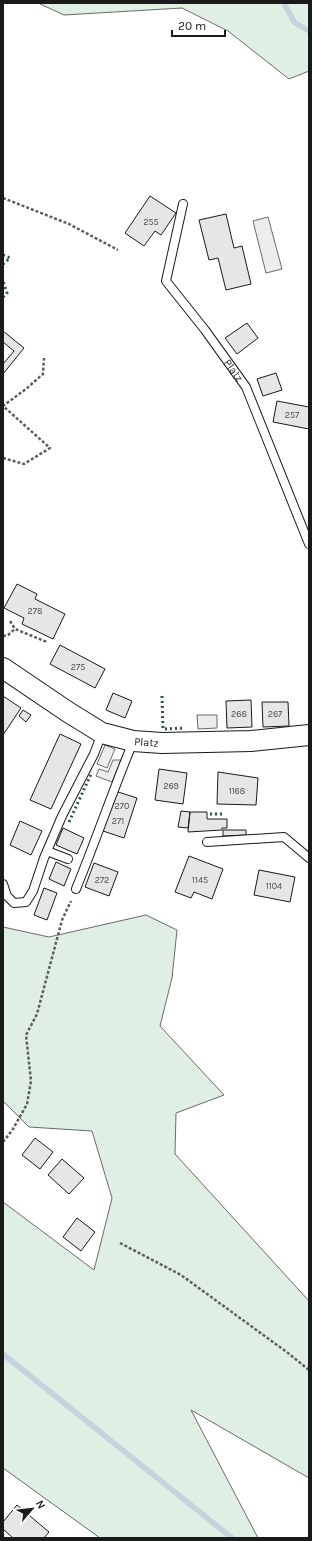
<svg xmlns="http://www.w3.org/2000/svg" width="312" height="1541" font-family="Karla,sans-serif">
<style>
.green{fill:#e0efe3;stroke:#6a6a6a}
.parking{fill:#ededed;stroke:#6a6a6a}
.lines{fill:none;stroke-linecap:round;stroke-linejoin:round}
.stream{stroke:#c6d2dc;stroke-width:5.5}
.building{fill:#e6e6e6;stroke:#1a1a1a}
.service-casing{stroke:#1a1a1a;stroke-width:10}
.tertiary-casing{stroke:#1a1a1a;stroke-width:22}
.path{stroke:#5f5f5f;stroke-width:2.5;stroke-dasharray:3 2;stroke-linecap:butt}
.service{stroke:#fff;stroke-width:8}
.tertiary{stroke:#fff;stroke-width:20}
.hedge{stroke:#2b5a34;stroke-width:3;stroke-dasharray:2 3;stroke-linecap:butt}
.labels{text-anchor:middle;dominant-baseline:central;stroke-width:3;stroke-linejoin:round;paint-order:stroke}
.number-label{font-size:9px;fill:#4d4d4d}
.street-label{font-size:11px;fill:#1a1a1a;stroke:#fff}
</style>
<rect width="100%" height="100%" fill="#fff"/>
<path class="green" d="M38,3H309V71L289,79L228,31L182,8L64,15Z
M146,915L177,930L172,978L160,1026L224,1095L176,1113L175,1154L309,1301V1478L191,1410L258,1538H100L3,1468V1202L94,1270L112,1198L92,1131L29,1127L3,1101V927L49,937Z"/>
<path class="parking" d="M268,217L282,269L266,273L253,221Z
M197,715H217V728L198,729Z
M105,745L115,749L107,768L97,764Z
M113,760H121L112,782L96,776L99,769L108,772Z"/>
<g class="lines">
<path class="stream" d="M284,3L294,22L309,31
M3,1354L232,1538"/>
</g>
<path class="building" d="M150,196L176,213L161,235L155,231L144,246L125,233Z
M226,214L234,248L242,246L251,284L226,290L218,258L209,260L199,220Z
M247,323L258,338L237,354L225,338Z
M3,331L24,348L3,374V364L14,351L3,342Z
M276,373L282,390L263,396L257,379Z
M277,401L309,407V429L273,422Z
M17,584L37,594L35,599L65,614L53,639L22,624L24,618L4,608Z
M60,645L105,669L95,688L50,664Z
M113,693L132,701L125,718L106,710Z
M3,696L21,708L3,735Z
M251,700L252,727L227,728L226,701Z
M262,702H288L289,726L263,727Z
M23,710L31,715L26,722L19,716Z
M60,734L81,744L51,809L30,800Z
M159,769L187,773L183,804L155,800Z
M218,772L258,778L256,805L217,804Z
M115,791L137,798L124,838L103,831Z
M181,811L190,812L188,828L178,827Z
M190,812H207V819H227V828H222V830L188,832Z
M20,821L42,831L31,855L10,845Z
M63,828L84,838L77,854L56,845Z
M223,830H246V835L223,836Z
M189,856L223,869L212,899L194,892L191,898L175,892Z
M56,862L71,869L64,886L49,879Z
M94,863L118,872L109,896L85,887Z
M259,870L295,877L290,902L254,895Z
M44,888L57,893L47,920L34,915Z
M35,1138L53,1152L40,1169L22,1155Z
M62,1159L84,1178L69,1194L48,1175Z
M77,1218L95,1232L81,1251L63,1237Z
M17,1505L49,1532L44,1538H13L3,1529V1522Z"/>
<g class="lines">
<defs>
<g id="service">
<path id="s1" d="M183,204L166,281L205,330L246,387L309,544"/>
<path d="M207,842L284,837L309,858"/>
<path d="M47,851L68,859"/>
<path d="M3,884L7,896L14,903L26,902L33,891L44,858L62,816L94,754L102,733"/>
<path d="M76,889C96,840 113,790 133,742"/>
</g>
<g id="tertiary">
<path id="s2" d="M3,668L68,712L102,733L133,741L162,743L251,741L309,735"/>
</g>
</defs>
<use href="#service" class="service-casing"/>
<use href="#tertiary" class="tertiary-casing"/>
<path class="path" d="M3,198L69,224L118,250
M3,458L24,464L50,448L3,406L26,389L43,374L44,358
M10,621L15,629
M3,636L8,635L15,629L47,642
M3,1142L13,1129L27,1104L31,1081L26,1035L37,1014L62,920L71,901
M120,1243L181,1275L288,1353L309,1370"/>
<use href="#service" class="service"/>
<use href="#tertiary" class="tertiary"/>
<path class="hedge" d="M3,255L10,258L3,264
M3,297L7,293L3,281
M162,696L163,729L185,728
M210,814H225
M69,822L92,772"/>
</g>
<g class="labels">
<g class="number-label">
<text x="151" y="222">255</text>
<text x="292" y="415">257</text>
<text x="35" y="611">278</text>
<text x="78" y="667">275</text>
<text x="239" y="714">268</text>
<text x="275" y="714">267</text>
<text x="171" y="786">269</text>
<text x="237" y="791">1168</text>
<text x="122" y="806">270</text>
<text x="118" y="821">271</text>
<text x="102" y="880">272</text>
<text x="200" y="880">1145</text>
<text x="274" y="886">1104</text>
</g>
<g class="street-label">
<text stroke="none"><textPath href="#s1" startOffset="191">Platz</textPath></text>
<text stroke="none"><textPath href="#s2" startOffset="164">Platz</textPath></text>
</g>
</g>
<rect width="312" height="1541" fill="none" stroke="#1a1a1a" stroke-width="8"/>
<g transform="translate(32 1509) rotate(62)" stroke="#ffffff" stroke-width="3" paint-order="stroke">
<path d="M0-3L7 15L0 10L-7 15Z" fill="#1a1a1a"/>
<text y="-6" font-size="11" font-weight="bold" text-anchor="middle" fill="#1a1a1a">N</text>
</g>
<path d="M172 30v6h53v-6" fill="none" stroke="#1a1a1a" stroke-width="2"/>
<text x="178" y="30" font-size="12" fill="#1a1a1a" stroke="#ffffff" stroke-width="3" paint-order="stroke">20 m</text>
</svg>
